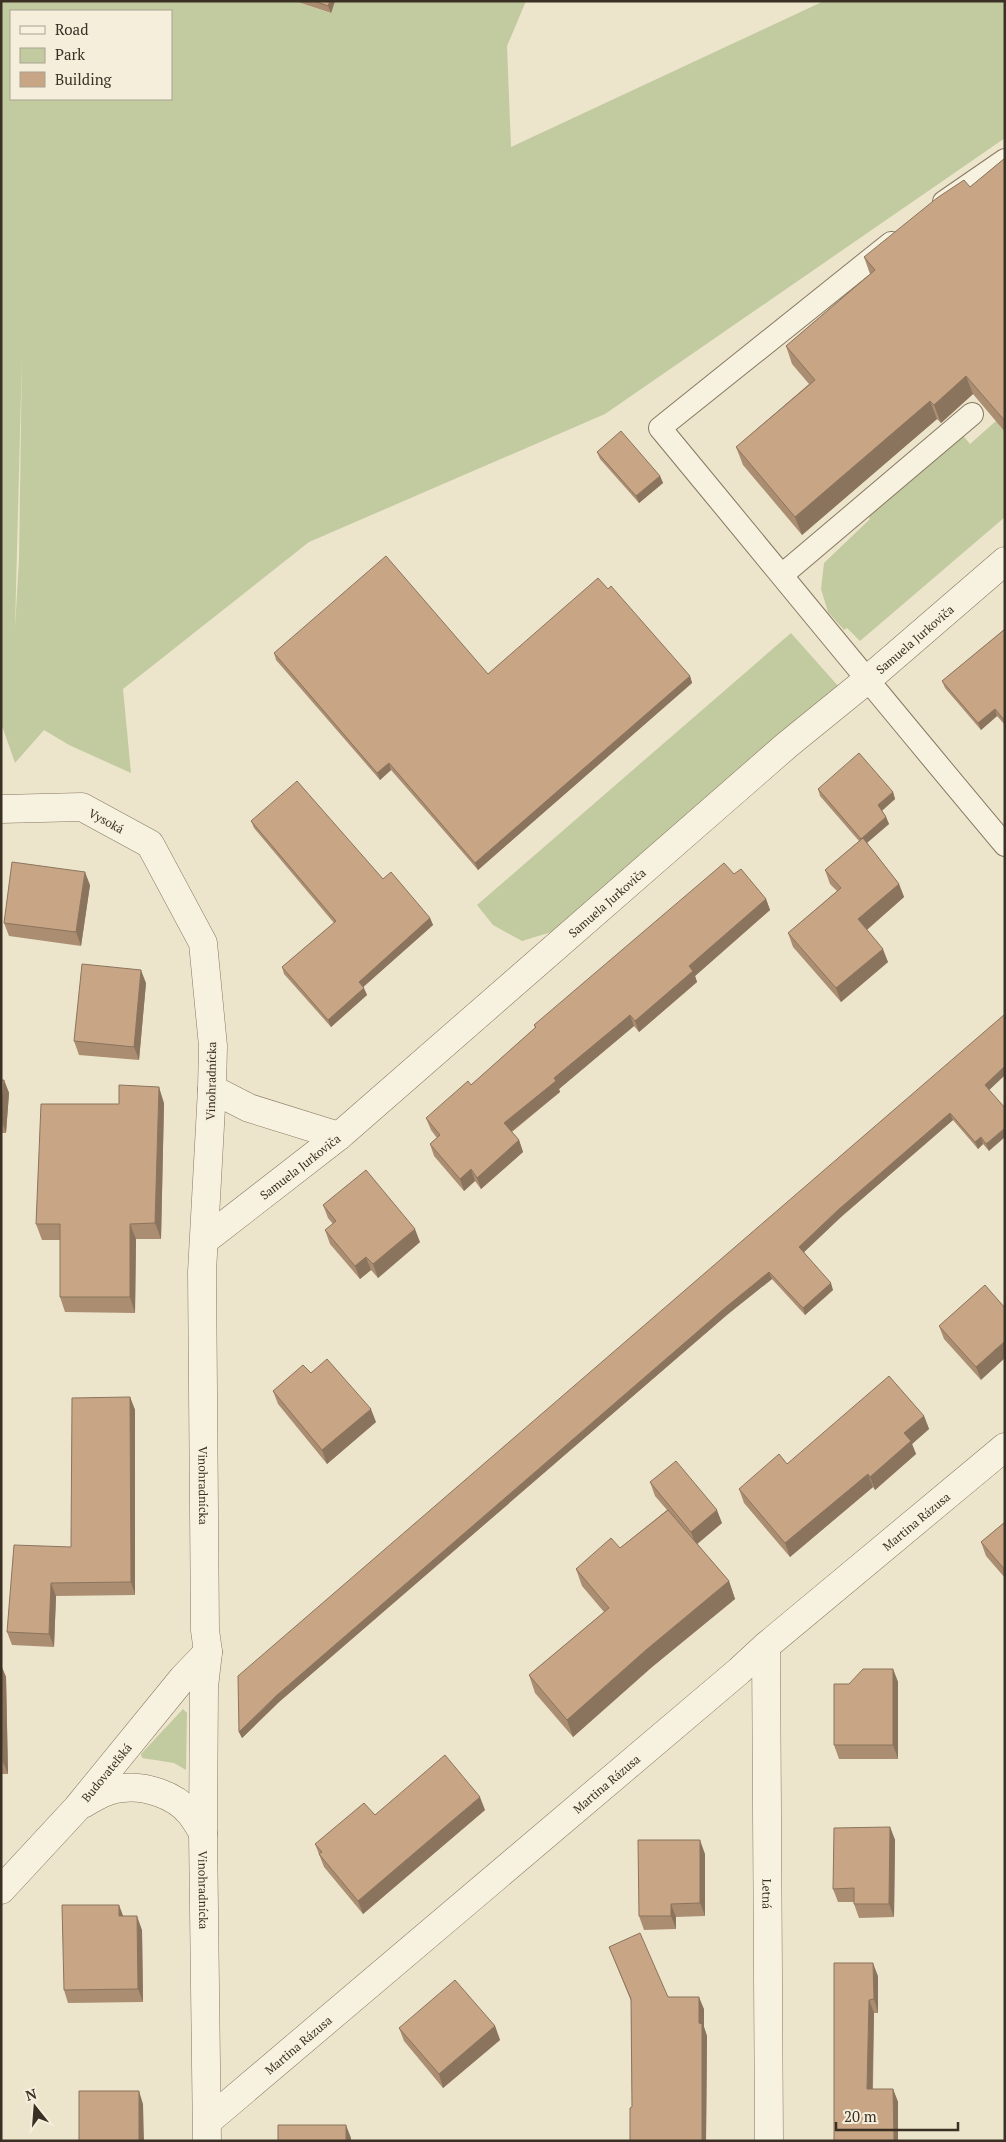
<svg xmlns="http://www.w3.org/2000/svg" width="1006" height="2142" font-family="'PT Serif',serif">
<style>
.green{fill:#c2caa0;fill-rule:evenodd}
.lines{fill:none;stroke-linecap:round;stroke-linejoin:round}
.service-casing{stroke:#887861;stroke-width:24}
.minor-casing{stroke:#887861;stroke-width:29}
.service{stroke:#f7f1df;stroke-width:22}
.minor{stroke:#f7f1df;stroke-width:28}
.wall{fill:#ab8e72}
.shaded-wall{fill:#8b745d}
.building{fill:#c7a585;stroke:#8b745d}
.labels{text-anchor:middle;dominant-baseline:central;stroke-width:4;stroke-linejoin:round;paint-order:stroke}
.street-label{font-size:12px;fill:#3a3023;stroke:#f4eedb}
</style>
<rect width="100%" height="100%" fill="#ece5cc"/>
<path class="green" d="M1,1H295L330,13L335,1H526L507,46L511,147L824,1H1005V138L605,414L309,542L123,689L131,773L69,745L44,730L15,763L1,723ZM11,11H171V99H11ZM22,355L19,559L15,628Z
M996,421L1005,432V517L860,641L847,628L844,630L828,612L821,589L824,563L870,519L865,512L960,432L970,444Z
M791,633L839,687L558,930L522,941L493,925L477,905Z
M183,1709L187,1713L186,1770L174,1763L142,1758L141,1754Z"/>
<g class="lines">
<defs>
<path id="service" d="M944,202L1005,160
M891,243L660,428C775,567 889,707 1005,845
M782,575L972,414"/>
<g id="minor">
<path id="s1" d="M1,809L82,807L150,844L203,943L213,1046L212,1089L202,1272L205,1630L208,1652L204,1687L203,1833L207,2141"/>
<path d="M212,1089L249,1108L339,1136"/>
<path id="s2" d="M205,1240L339,1136L787,745L867,680L1005,561"/>
<path id="s3" d="M766,1646L769,2141"/>
<path d="M83,1804C95,1797 108,1789 122,1788C145,1785 175,1795 190,1813C195,1819 199,1826 203,1833"/>
<path id="s4" d="M1,1890L77,1808L183,1678L208,1652"/>
<path id="s5" d="M208,2121L739,1671L766,1646L1005,1447"/>
</g>
</defs>
<use href="#service" class="service-casing"/>
<use href="#minor" class="minor-casing"/>
<use href="#service" class="service"/>
<use href="#minor" class="minor"/>
</g>
<path class="wall" d="M295,1H335L331,13Z
M1005,158V432L973,394L941,423L937,419L802,535L743,465L736,447L809,384L792,364L786,346L870,274L864,257L970,187Z
M597,452L660,476L663,483L639,503L600,459Z
M608,589L690,676L692,683L478,870L391,770L380,780L276,660L274,653L488,674Z
M1005,629V725L997,716L981,730L945,688L942,681Z
M818,789L893,792L895,799L882,811L886,817L889,824L867,843L899,884L904,897L867,930L888,962L841,1002L793,947L788,933L837,891L830,884L825,870L859,841L820,796Z
M251,821L383,879L430,918L433,925L363,987L367,995L331,1027L284,974L282,967L334,923L254,828Z
M734,874L766,899L770,910L695,976L697,982L639,1032L634,1026L559,1089L560,1092L512,1132L519,1140L523,1152L481,1189L475,1181L464,1191L434,1156L430,1144L437,1138L431,1130L426,1118L471,1085L535,1028L534,1025Z
M90,885L81,946L9,936L4,923Z
M146,983L139,1060L79,1055L74,1041Z
M1005,1014V1075L989,1090V1151L983,1144L978,1149L953,1120L841,1217L804,1252L833,1290L805,1315L772,1279L728,1314L279,1702L242,1738L239,1732Z
M1,1080H4L9,1093L6,1133H1Z
M164,1103L161,1239H136L135,1313L65,1312L60,1297V1240H42L36,1224L119,1104Z
M323,1205L420,1242L378,1278L371,1270L360,1279L330,1244L325,1230L333,1224L328,1218Z
M985,1285L981,1380L944,1339L939,1326Z
M311,1373L376,1422L327,1464L278,1404L273,1391Z
M130,1397L135,1410V1595L56,1596L54,1647L12,1645L7,1632L71,1547Z
M924,1416L929,1429L912,1444L916,1454L875,1490L873,1487L790,1557L744,1503L739,1489L787,1464Z
M650,1482L722,1523L697,1544L729,1581L735,1599L652,1667L573,1737L535,1693L529,1675L604,1612L582,1586L576,1569L620,1548L667,1510L655,1496Z
M1005,1522V1578L986,1556L981,1542Z
M1,1665L6,1677L8,1774H1Z
M893,1669L898,1682V1759H839L834,1745L849,1684Z
M485,1810L363,1914L324,1867L315,1844L375,1815Z
M890,1827L895,1840L894,1917L859,1918L854,1904V1902H838L833,1889Z
M705,1854V1916L676,1917V1929L644,1930L639,1916Z
M123,1916L142,1930L143,2002L68,2003L64,1990Z
M609,1947L668,1997L704,2009V2027L707,2036L706,2141H630L632,2107L631,2001Z
M834,1963L878,1976V2013H874L873,2089H893L898,2102L834,2141Z
M495,2026L500,2040L443,2088L404,2041L399,2028Z"/>
<path class="shaded-wall" d="M330,1H335L331,13L328,6Z
M966,376L973,394L941,423L934,405Z
M930,401L937,419L802,535L795,517Z
M660,476L663,483L639,503L636,496Z
M690,676L692,683L478,870L475,863Z
M995,709L997,716L981,730L978,723Z
M389,763L391,770L380,780L377,773Z
M893,792L895,799L880,812L878,805Z
M886,817L889,824L863,846L861,839Z
M85,872L90,885L81,946L76,932Z
M899,884L904,897L863,933L858,919Z
M766,899L770,910L695,976L697,982L639,1032L635,1021L689,966Z
M430,918L433,925L361,989L359,982Z
M883,949L888,962L841,1002L836,988Z
M141,970L146,983L139,1060L134,1047Z
M364,988L367,995L331,1027L328,1020Z
M630,1015L634,1026L559,1089L560,1092L508,1134L504,1123L554,1078Z
M1005,1066V1075L987,1092L985,1085Z
M4,1080L9,1093L6,1133L1,1120Z
M159,1087L164,1103L161,1239L155,1223Z
M950,1113L953,1120L841,1217L802,1254L799,1247L838,1210Z
M1005,1128V1137L989,1151L986,1144Z
M981,1137L983,1144L978,1149L975,1142Z
M519,1140L523,1152L481,1189L477,1178Z
M471,1169L475,1181L464,1191L460,1179Z
M130,1224L136,1239L135,1313L130,1297Z
M415,1229L420,1242L378,1278L373,1264Z
M366,1257L371,1270L360,1279L355,1266Z
M769,1272L772,1279L728,1314L279,1702L242,1738L239,1732L277,1695L726,1307Z
M831,1283L833,1290L805,1315L803,1308Z
M1005,1341V1358L981,1380L976,1367Z
M130,1397L135,1410V1595L131,1582Z
M371,1409L376,1422L327,1464L322,1450Z
M924,1416L929,1429L912,1444L916,1454L875,1490L870,1477L904,1433Z
M868,1474L873,1487L790,1557L785,1543Z
M717,1510L722,1523L696,1545L691,1532Z
M729,1581L735,1599L652,1667L573,1737L567,1720L646,1650Z
M51,1583L56,1596L54,1647L49,1634Z
M1,1665L6,1677L8,1774L3,1762Z
M893,1669L898,1682V1759L893,1745Z
M480,1797L485,1810L363,1914L358,1901Z
M890,1827L895,1840L894,1917L889,1904Z
M700,1840L705,1854V1916L700,1903Z
M671,1904L676,1917V1929L671,1916Z
M119,1905L124,1918L119,1916Z
M137,1916L142,1930L143,2002L138,1989Z
M873,1963L878,1976V2013L874,1999Z
M699,1997L704,2009V2027L707,2036L706,2141H702L699,2023Z
M869,2000L874,2013L872,2102L867,2089Z
M495,2026L500,2040L443,2088L439,2074Z
M893,2089L898,2102V2141H894Z
M139,2091L143,2104L144,2141H139Z
M346,2125L351,2138V2141H346Z"/>
<path class="building" d="M314,1H330L328,6Z
M1005,158V421L966,376L934,405L930,401L795,517L736,447L815,380L786,346L875,270L864,257L937,198L964,180L970,187Z
M621,431L660,476L636,496L597,452Z
M386,556L488,674L598,578L608,589L611,586L690,676L475,863L389,763L377,773L274,653Z
M1005,629V721L995,709L978,723L942,681Z
M859,753L893,792L878,805L886,817L861,839L818,789Z
M297,781L383,879L391,872L430,918L359,982L364,988L328,1020L282,967L336,921L251,821Z
M863,838L899,884L858,919L883,949L836,988L788,933L841,888L825,870Z
M12,862L85,872L76,932L4,923Z
M724,863L734,874L741,869L766,899L689,966L693,971L635,1021L630,1015L554,1078L556,1081L504,1123L519,1140L477,1178L471,1169L460,1179L430,1144L440,1135L426,1118L468,1081L471,1085L536,1027L534,1025Z
M82,964L141,970L134,1047L74,1041Z
M1005,1014V1066L985,1085L1005,1108V1128L986,1144L981,1137L975,1142L950,1113L838,1210L799,1247L831,1283L803,1308L769,1272L726,1307L277,1695L239,1732L238,1676Z
M1,1080H4L1,1118Z
M119,1085L159,1087L155,1223L130,1224V1297H60V1224H36L41,1104H119Z
M366,1170L415,1229L373,1264L366,1257L355,1266L325,1230L336,1221L323,1205Z
M985,1285L1005,1308V1341L976,1367L939,1326Z
M327,1359L371,1409L322,1450L273,1391L303,1365L311,1373Z
M889,1376L924,1416L904,1433L911,1441L870,1477L868,1474L785,1543L739,1489L779,1454L787,1464Z
M130,1397L131,1582L51,1583L49,1634L7,1632L14,1545L71,1547L72,1398Z
M676,1461L717,1510L691,1532L650,1482Z
M668,1510L729,1581L646,1650L567,1720L529,1675L609,1608L576,1569L611,1538L620,1548Z
M1005,1522V1570L981,1542Z
M1,1668L3,1762H1Z
M863,1669H893V1745H834V1684H849Z
M445,1755L480,1797L358,1901L319,1854L322,1852L315,1844L364,1803L375,1815Z
M890,1827L889,1904H854V1888L833,1889L834,1828Z
M638,1840H700V1903L671,1904V1916H639Z
M62,1905H119V1916H137L138,1989L64,1990Z
M640,1933L668,1997H699V2023L702,2024V2141H630V2108L632,2107L631,1999L609,1947Z
M834,1963H873L874,1999L869,2000L867,2089H893L894,2141H834Z
M455,1980L495,2026L439,2074L399,2028Z
M79,2091H139V2141H79Z
M278,2125H346V2141H278Z"/>
<g class="labels">
<g class="street-label">
<text stroke="none"><textPath href="#s2" startOffset="930">Samuela Jurkoviča</textPath></text>
<text stroke="none"><textPath href="#s1" startOffset="109">Vysoká</textPath></text>
<text stroke="none"><textPath href="#s2" startOffset="525">Samuela Jurkoviča</textPath></text>
<text transform="translate(211 1081) rotate(-89)">Vinohradnícka</text>
<text stroke="none"><textPath href="#s2" startOffset="120">Samuela Jurkoviča</textPath></text>
<text stroke="none"><textPath href="#s1" startOffset="814">Vinohradnícka</textPath></text>
<text stroke="none"><textPath href="#s5" startOffset="928">Martina Rázusa</textPath></text>
<text stroke="none"><textPath href="#s4" startOffset="158">Budovateľská</textPath></text>
<text stroke="none"><textPath href="#s5" startOffset="522">Martina Rázusa</textPath></text>
<text stroke="none"><textPath href="#s1" startOffset="1219">Vinohradnícka</textPath></text>
<text stroke="none"><textPath href="#s3" startOffset="248">Letná</textPath></text>
<text stroke="none"><textPath href="#s5" startOffset="118">Martina Rázusa</textPath></text>
</g>
</g>
<rect width="1006" height="2142" fill="none" stroke="#3a3023" stroke-width="5"/>
<rect x="10" y="10" width="162" height="90" fill="#f4eedb" stroke="#aaa291"/>
<rect x="20" y="26" width="25" height="8" fill="#f7f1df" stroke="#aaa291"/>
<text x="55" y="35" font-size="15" fill="#3a3023">Road</text>
<rect x="20" y="48" width="25" height="15" fill="#c2caa0" stroke="#aaa291"/>
<text x="55" y="60" font-size="15" fill="#3a3023">Park</text>
<rect x="20" y="72" width="25" height="15" fill="#c7a585" stroke="#aaa291"/>
<text x="55" y="85" font-size="15" fill="#3a3023">Building</text>
<g transform="translate(35 2107) rotate(343)" stroke="#f4eedb" stroke-width="4" paint-order="stroke">
<path d="M0-4L9 19L0 12L-9 19Z" fill="#3a3023"/>
<text y="-8" font-size="14" font-weight="bold" text-anchor="middle" fill="#3a3023">N</text>
</g>
<path d="M836 2122v8h122v-8" fill="none" stroke="#3a3023" stroke-width="2.5"/>
<text x="844" y="2122" font-size="15" fill="#3a3023" stroke="#f4eedb" stroke-width="4" paint-order="stroke">20 m</text>
</svg>
